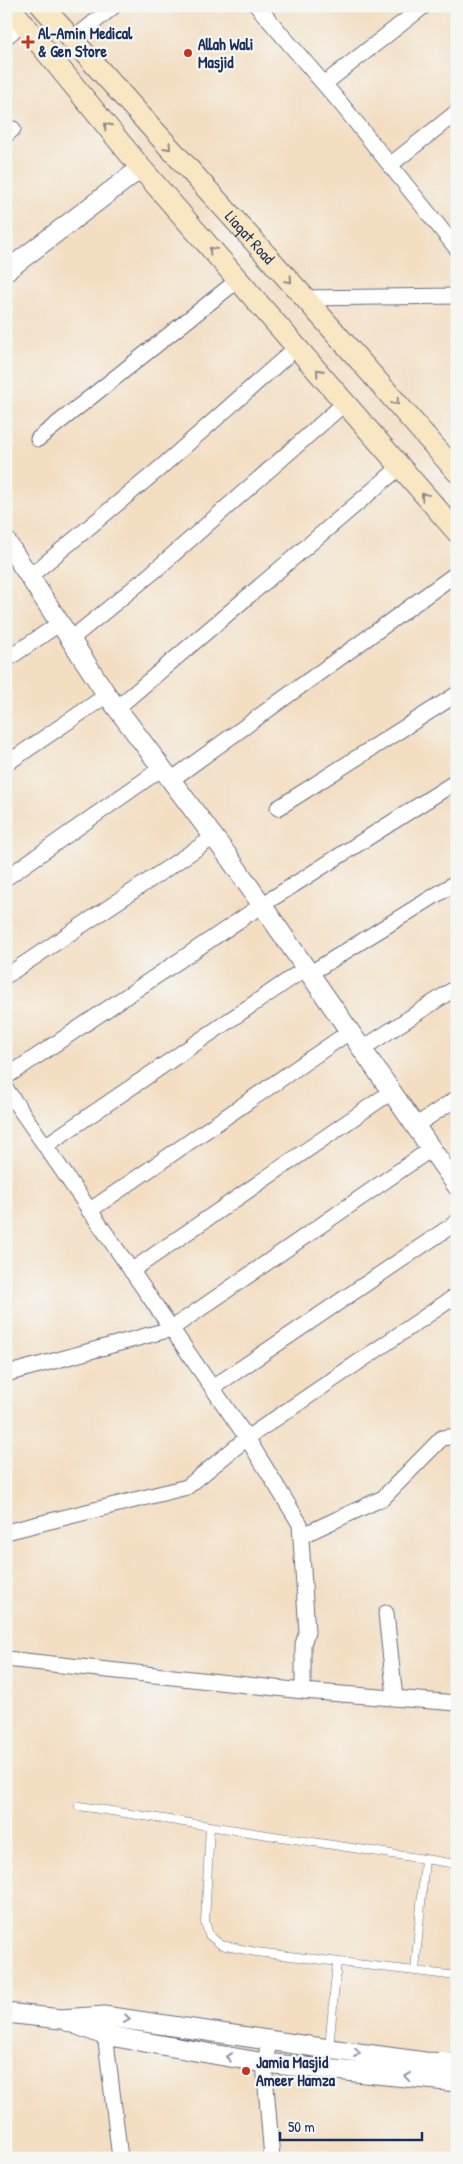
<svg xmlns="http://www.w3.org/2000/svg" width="463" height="2164" font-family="'Patrick Hand',sans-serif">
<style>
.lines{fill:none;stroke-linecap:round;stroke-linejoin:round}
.service-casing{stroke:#676c81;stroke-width:9}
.minor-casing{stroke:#676c81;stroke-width:17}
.tertiary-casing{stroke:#676c81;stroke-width:21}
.secondary-casing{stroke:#676c81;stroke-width:23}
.service{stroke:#fff;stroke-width:8}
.minor{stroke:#fff;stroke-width:15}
.tertiary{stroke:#fff;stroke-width:19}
.secondary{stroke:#f9e7c3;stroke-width:21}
.oneway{stroke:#8a8b90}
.oneway2{stroke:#8d97ae}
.poi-dot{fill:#c8321e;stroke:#f6f6f2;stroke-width:2}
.labels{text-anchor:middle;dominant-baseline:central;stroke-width:4.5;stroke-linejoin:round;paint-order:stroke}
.poi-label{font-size:16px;font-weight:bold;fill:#1b2f5e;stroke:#f6f6f2;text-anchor:start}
.street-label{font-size:16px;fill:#1b2f5e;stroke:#f6f6f2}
</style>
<rect width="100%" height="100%" fill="#f6f6f2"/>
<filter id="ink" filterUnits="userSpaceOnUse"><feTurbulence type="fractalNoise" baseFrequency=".02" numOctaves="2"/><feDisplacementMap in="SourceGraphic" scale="10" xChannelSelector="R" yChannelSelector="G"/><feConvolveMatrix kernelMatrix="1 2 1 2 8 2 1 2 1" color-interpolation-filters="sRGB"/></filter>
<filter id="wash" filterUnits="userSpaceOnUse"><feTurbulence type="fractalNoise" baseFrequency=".0096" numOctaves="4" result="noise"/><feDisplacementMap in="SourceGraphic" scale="20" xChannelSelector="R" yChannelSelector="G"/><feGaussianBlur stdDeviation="1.12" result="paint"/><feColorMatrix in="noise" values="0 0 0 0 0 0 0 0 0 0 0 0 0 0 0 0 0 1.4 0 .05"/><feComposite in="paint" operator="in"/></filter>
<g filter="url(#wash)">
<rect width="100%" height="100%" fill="#f3dec2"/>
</g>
<g filter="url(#ink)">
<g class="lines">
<defs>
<path id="service" d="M79,1806L457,1864
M210,1826L205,1922L209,1935L221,1945L256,1952L457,1976
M415,1971L425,1859
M329,2049L337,1962"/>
<path id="minor" d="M257,6L342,105L457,249
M6,37L23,23
M71,41L114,6
M324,84L424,6
M6,135L13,129
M390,165L457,112
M305,298L457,296
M38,439L238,280
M29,577L159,469L297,347
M71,639L152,573L346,402
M6,660L60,623
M117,708L400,467
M6,764L107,695
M171,780L457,573
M278,808L457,694
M6,878L162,768
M309,974L457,882
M6,976L214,837
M362,1049L457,987
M6,1077L262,905L457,781
M6,1089L247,1438L300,1524L307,1632L303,1644V1691
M415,1126L457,1098
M45,1146L306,968
M89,1211L349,1032
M131,1271L391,1092
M6,1374L171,1329L431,1149
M212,1388L457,1222
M6,1532L187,1487L247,1438L457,1295
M301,1536L383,1498L442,1438L457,1436
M386,1613L395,1698
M6,1659L303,1691L457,1703
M104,2025L120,2158
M270,2041L264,2063L272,2158"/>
<path id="tertiary" d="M6,271L141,168
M6,541L107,695L228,856L457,1186
M6,2013L61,2019L104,2016L329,2049L425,2062L457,2063
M67,2021L104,2035L264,2063L457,2082"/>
<g id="secondary">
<path d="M9,6L141,168L457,532"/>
<path id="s1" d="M42,6L305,298L457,472"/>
</g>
</defs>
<use href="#service" class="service-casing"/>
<use href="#minor" class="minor-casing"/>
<use href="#tertiary" class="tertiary-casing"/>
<use href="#secondary" class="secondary-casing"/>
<use href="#service" class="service"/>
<use href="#minor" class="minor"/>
<use href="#tertiary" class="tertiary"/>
<use href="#secondary" class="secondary"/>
</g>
<defs><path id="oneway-chevron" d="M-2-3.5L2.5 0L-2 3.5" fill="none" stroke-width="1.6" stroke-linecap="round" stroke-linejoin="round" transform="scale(1.25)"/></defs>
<g class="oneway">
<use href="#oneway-chevron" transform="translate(107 126) rotate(-129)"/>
<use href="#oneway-chevron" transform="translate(168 147) rotate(48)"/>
<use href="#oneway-chevron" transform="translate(212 250) rotate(-131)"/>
<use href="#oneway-chevron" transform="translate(289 280) rotate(48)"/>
<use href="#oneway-chevron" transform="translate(319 372) rotate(-131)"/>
<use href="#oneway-chevron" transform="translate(396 402) rotate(49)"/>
<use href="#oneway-chevron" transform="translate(424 496) rotate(-131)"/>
</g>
<g class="oneway2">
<use href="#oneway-chevron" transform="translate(127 2019) rotate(9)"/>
<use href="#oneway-chevron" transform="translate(357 2053) rotate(7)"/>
<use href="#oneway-chevron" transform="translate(229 2057) rotate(-170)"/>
<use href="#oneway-chevron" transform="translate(408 2077) rotate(-174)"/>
</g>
</g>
<g class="poi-dot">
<path d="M25.5 34.5h5v5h5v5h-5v5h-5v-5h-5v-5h5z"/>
<circle cx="188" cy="53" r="5"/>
<circle cx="246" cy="2071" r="5"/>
</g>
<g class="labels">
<g class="poi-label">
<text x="38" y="33">Al-Amin Medical<tspan x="38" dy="18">&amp; Gen Store</tspan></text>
<text x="198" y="44">Allah Wali<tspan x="198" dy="18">Masjid</tspan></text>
<text x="256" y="2062">Jamia Masjid<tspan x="256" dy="18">Ameer Hamza</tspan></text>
</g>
<g class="street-label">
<text stroke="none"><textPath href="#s1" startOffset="311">Liaqat Road</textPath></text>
</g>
</g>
<rect width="463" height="2164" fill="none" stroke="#f6f6f2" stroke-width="25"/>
<path d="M280 2132v8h142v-8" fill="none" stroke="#1b2f5e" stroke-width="2.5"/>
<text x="288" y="2132" font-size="15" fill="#1b2f5e" stroke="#f6f6f2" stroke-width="4" paint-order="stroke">50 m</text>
</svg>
